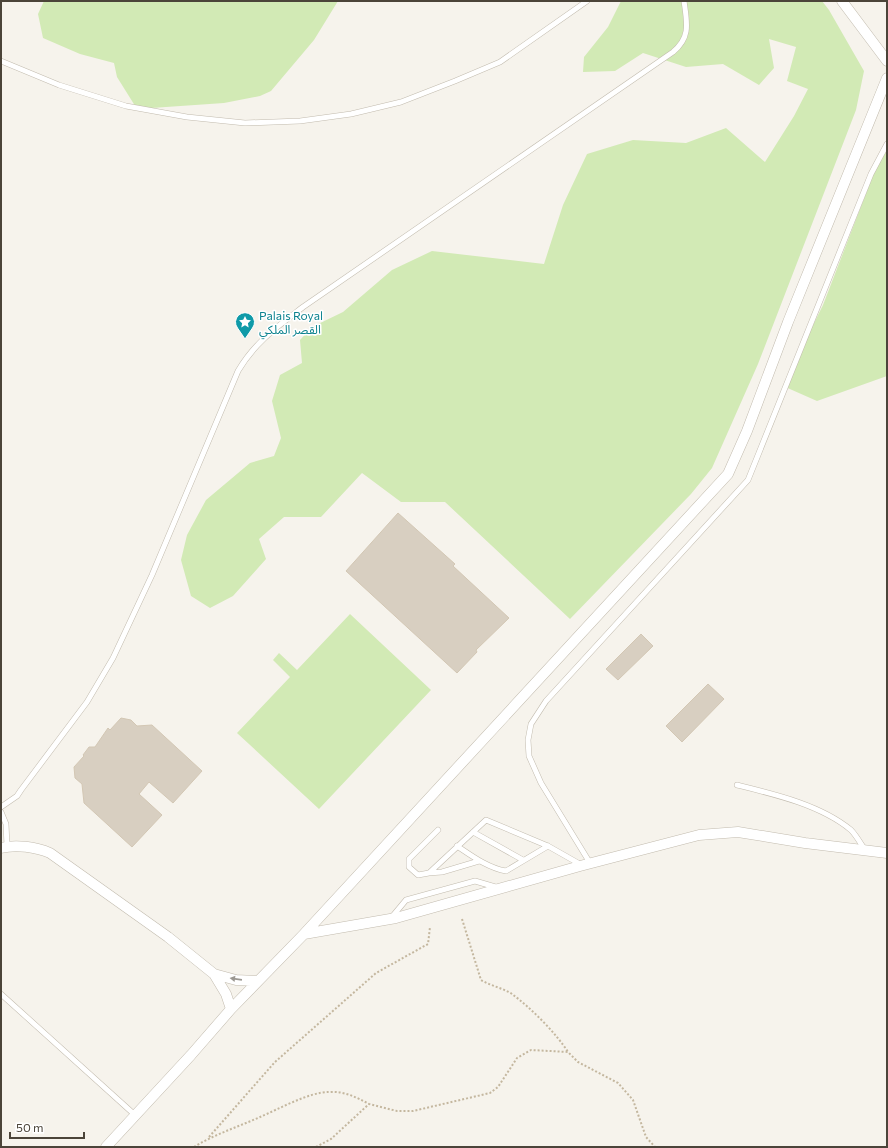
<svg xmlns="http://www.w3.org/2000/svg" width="888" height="1148" font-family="Commissioner,'Noto Sans Arabic',sans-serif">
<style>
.green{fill:#d2eab5}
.building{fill:#d8cfc1;stroke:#d3c7b4}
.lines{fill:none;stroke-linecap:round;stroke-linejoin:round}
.service-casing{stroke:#c2bbae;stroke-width:6}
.minor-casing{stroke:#c2bbae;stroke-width:11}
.path{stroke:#c4b79f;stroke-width:2;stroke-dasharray:2 2;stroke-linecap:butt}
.service{stroke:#fff;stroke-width:5}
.minor{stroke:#fff;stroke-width:10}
.oneway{fill:#9c9892}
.labels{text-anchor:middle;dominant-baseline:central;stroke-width:3;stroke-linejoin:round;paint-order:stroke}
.culture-label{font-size:12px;fill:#0d838f;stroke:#fff;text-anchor:start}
</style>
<rect width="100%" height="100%" fill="#f6f3ec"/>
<path class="green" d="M44,1H338L314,40L271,91L260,96L224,103L137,109L117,77L114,63L80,54L43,38L38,14Z
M621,1H822L829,10L864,71L856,110L758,364L712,468L691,494L570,619L445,502H401L362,473L321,517H284L259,539L266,559L233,596L210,608L191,596L181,560L187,535L206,500L250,463L274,456L281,438L272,401L280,375L302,363L300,340L312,327L343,312L392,270L432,251L544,264L563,205L587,154L633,140L686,143L726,128L765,162L794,116L808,89L787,81L796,47L769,39L774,68L759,85L723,64L686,67L643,53L615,71L583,72L584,57L608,27Z
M887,139V376L817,401L783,386L823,305Z
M350,614L431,690L319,809L237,733L290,677L273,660L279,653L297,670Z"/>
<path class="building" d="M398,513L455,564L453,566L509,618L476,650L477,652L457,673L346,571Z
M641,634L653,646L618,680L606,669Z
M708,684L724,699L682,742L666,726Z
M121,718L131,720L137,726L152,725L202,771L173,803L149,782L139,794L162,815L132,847L84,803L82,784L75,778L74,767L84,756L83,755L89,747H95L108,728L110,730Z"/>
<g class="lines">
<defs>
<path id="service" d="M1,61L59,85L126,106L187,117L245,123L300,121L351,114L401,102L455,81L500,62L587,1
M737,785C774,794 821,805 851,830C856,835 861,844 865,850
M1,807L17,796L21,790L87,702L113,658L152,575L238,371C255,342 277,327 303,307L673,52C691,37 687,23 684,1
M1,812L6,824L7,846
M438,830L409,859V867L418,875L429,873L486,820L548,846L578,863L580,866
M473,832L523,860
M457,846C472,856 488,868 506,871L548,846
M590,863L541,783L529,756L528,740L531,724L546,701L748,480L871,174L887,144
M428,873L442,872L479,861
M391,918L406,900L475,881L499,888
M1,994L135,1115"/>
<path id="minor" d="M842,1L887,61
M1,848C16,844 36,847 50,853L168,937L214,974L236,980L257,981
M304,934L728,474L747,431L788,322L887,78
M214,974L226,994L231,1009
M106,1147L191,1055L231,1009L304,934L396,918L580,866L699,835L738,832L805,843L887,853"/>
</defs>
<use href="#service" class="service-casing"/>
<use href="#minor" class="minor-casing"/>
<path class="path" d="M462,919L481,980C491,986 503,988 512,994C531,1008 556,1033 568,1052
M209,1137L275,1062L376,973L428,944L430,927
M194,1147C215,1134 238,1127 260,1117C279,1109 309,1092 329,1092C344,1091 356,1097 369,1104
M316,1147L331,1139L369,1104L397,1111H413L490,1093L498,1087L517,1058L531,1050L568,1052L578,1062L618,1083L633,1100L646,1137L655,1147"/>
<use href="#service" class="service"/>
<use href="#minor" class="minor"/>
</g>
<defs><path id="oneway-solid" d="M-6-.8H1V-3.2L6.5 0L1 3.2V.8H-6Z"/></defs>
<use class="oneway" href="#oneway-solid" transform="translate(236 979) rotate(-172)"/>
<defs>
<symbol id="sight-pin" viewBox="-11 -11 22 30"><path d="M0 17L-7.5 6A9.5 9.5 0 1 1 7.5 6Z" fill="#0f9aa8" stroke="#fff"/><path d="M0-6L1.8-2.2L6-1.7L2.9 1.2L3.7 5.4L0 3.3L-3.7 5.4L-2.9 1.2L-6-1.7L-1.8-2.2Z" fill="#fff"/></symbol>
</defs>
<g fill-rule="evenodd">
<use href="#sight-pin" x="234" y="311" width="22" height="30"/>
</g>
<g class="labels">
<g class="culture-label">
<text x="259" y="315">Palais Royal<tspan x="259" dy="14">القصر الملكي</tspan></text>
</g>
</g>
<rect width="888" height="1148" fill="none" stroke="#4b4439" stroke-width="4"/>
<path d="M10 1132v6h74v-6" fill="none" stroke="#4b4439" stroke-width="2"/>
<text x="16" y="1132" font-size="12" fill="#4b4439" stroke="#ffffff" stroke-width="3" paint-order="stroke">50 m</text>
</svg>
